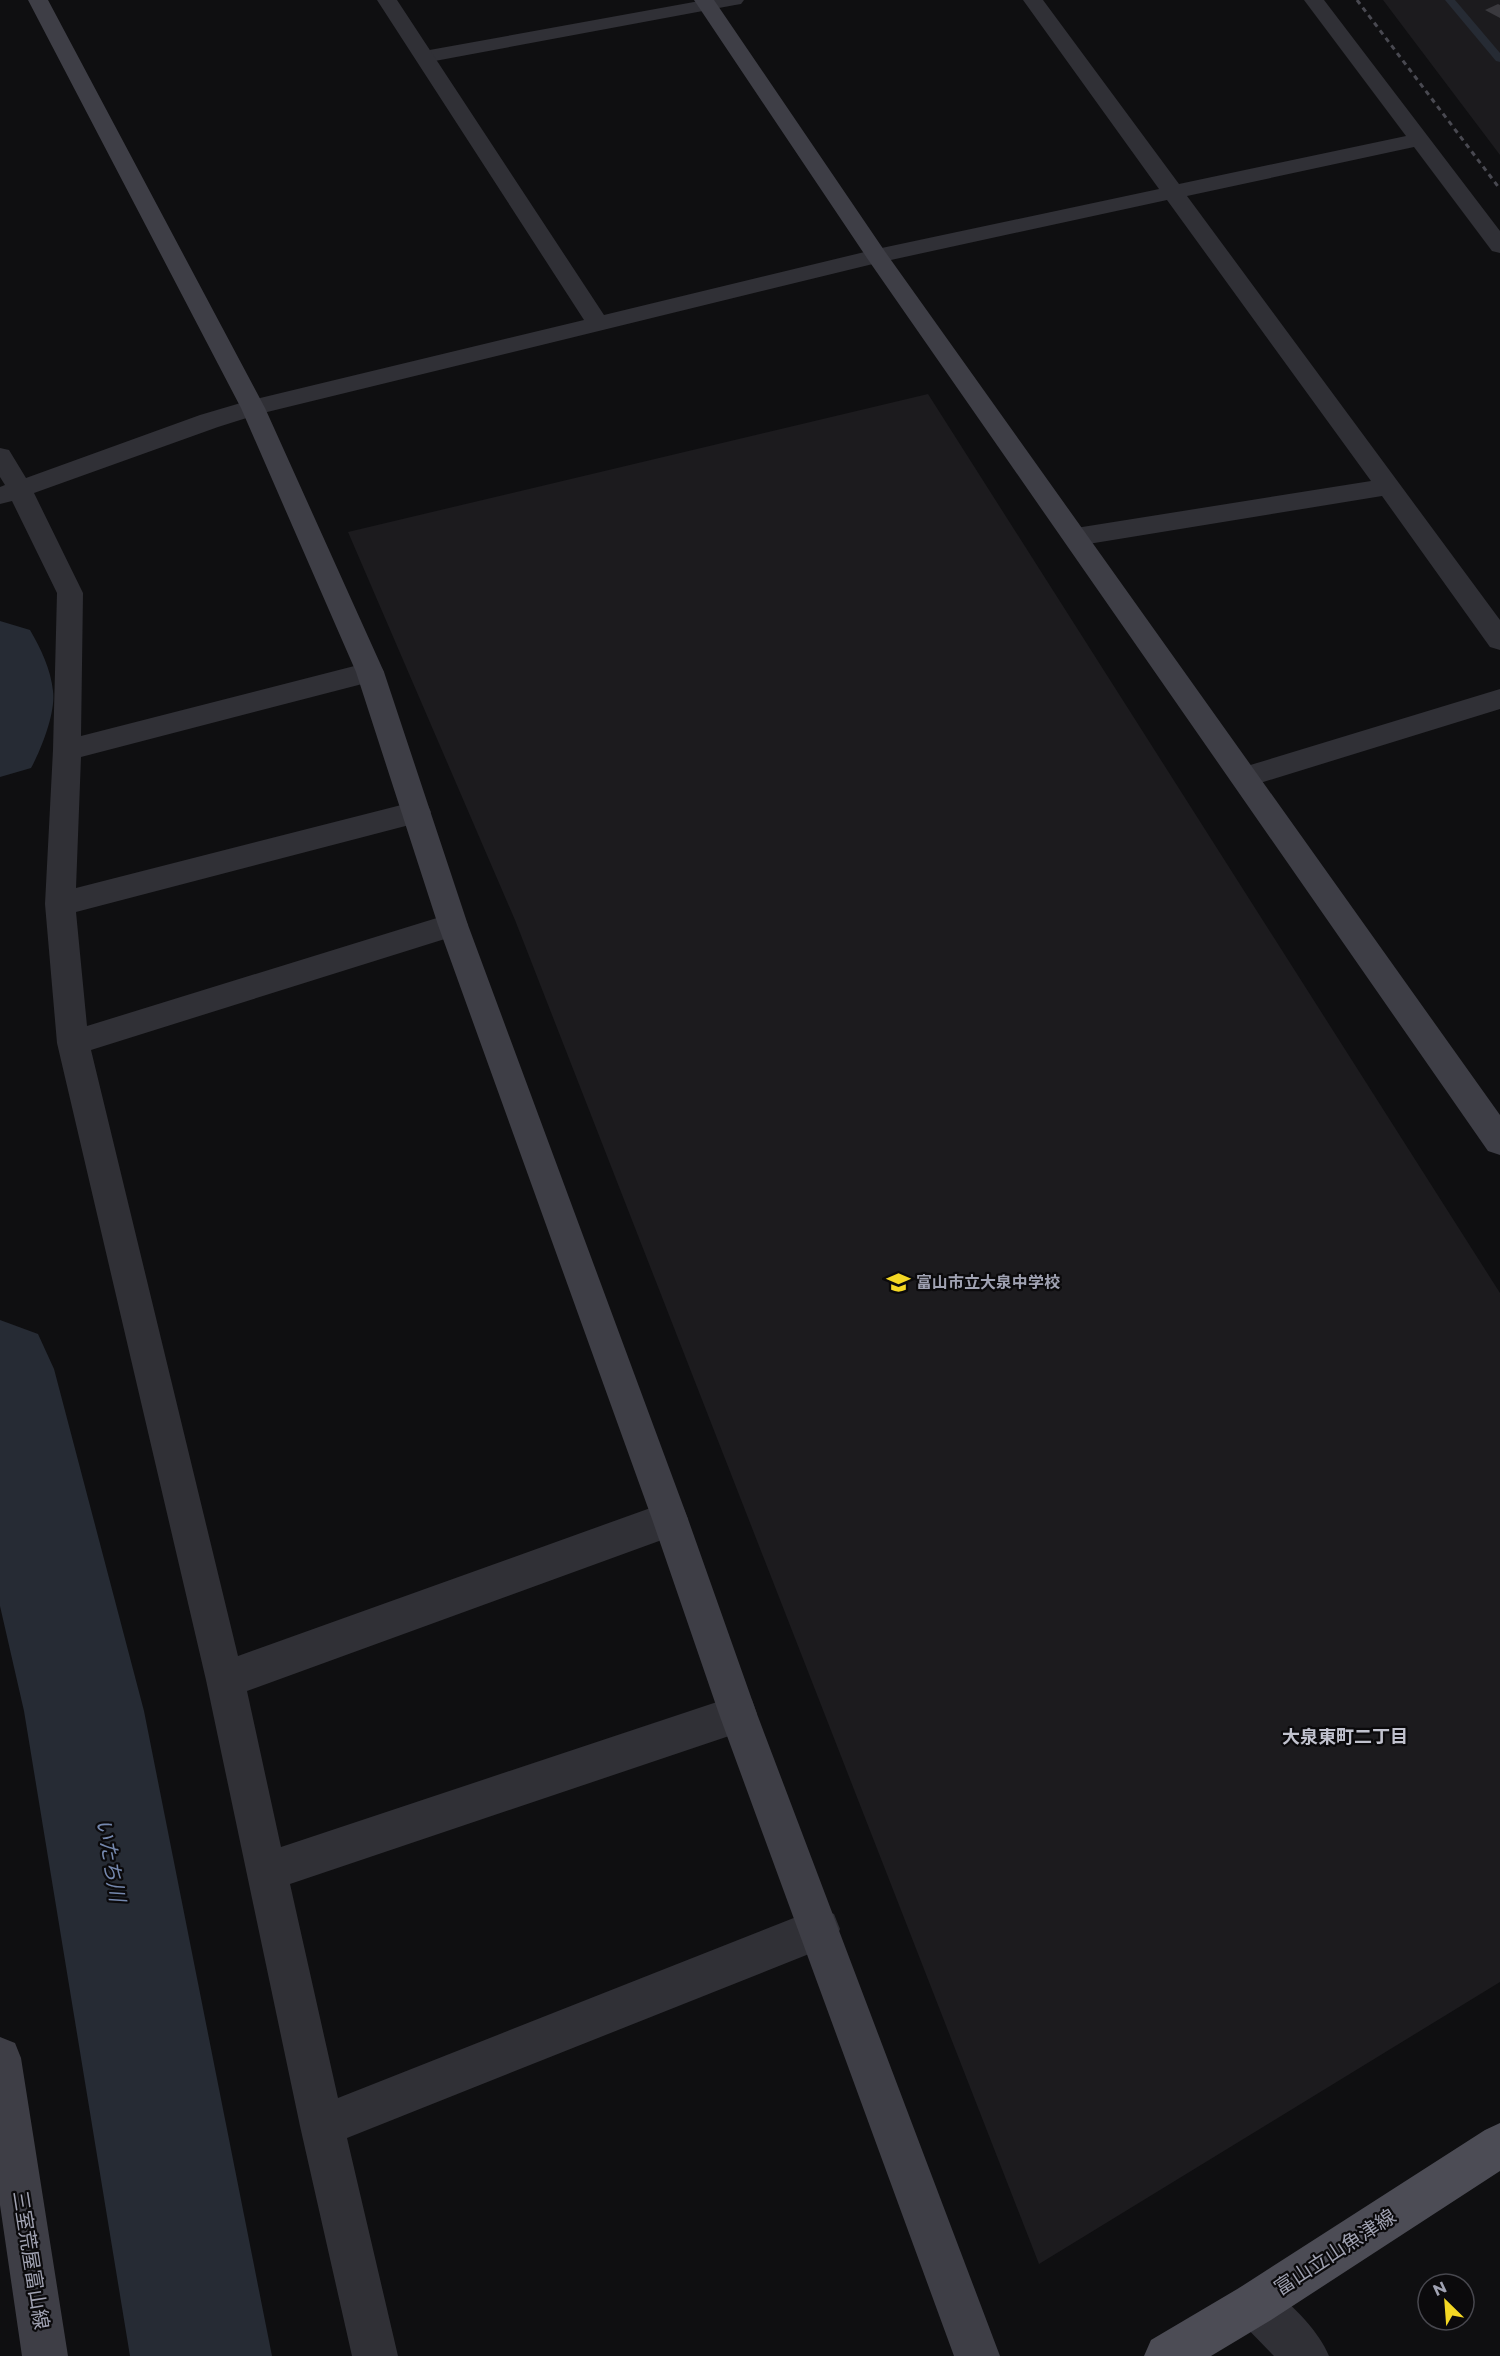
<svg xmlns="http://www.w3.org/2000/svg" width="1500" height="2356" font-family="Montserrat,'Noto Sans JP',sans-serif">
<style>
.built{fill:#1c1b1e}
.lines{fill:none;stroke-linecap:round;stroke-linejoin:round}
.stream{fill:#262b34;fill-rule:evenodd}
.river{fill:#262b34;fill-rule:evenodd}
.building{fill:#3a393e}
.lane{fill:#303036;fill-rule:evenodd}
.street{fill:#303036;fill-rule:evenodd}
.secondary{fill:#3e3e46;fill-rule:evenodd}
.primary{fill:#4c4c55;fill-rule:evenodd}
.rail{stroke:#494951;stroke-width:3;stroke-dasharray:5 4.5;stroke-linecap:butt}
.labels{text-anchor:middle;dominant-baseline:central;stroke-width:4.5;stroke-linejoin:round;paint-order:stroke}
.poi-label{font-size:16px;font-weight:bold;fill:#a0a2b2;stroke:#0b0a0c;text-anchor:start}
.neighbourhood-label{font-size:18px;font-weight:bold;fill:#c1c2ce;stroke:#0b0a0c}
.near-street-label{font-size:20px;fill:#a0a2b2;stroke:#0b0a0c}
.near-water-label{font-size:21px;font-style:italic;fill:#7588ae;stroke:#0b0a0c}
</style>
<rect width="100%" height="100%" fill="#0f0f11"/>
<path class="built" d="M1383,0H1500V155Z
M928,394L1500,1293V1982L1039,2264L515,920L348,532Z"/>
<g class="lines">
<path class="stream" d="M1445,0H1455L1500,53V62L1496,61Z"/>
<path class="river" d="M0,621L30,630C41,649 51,670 53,691C56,712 41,750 31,768L0,777Z
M0,1320L38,1334L54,1369L144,1711L272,2356H130L24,1711L0,1606Z"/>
</g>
<path class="building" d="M1498,4L1500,5V18L1485,10Z"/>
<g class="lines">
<path class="lane" d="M705,0H744L741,4L735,5L424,63L417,61L415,57L417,53L424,51Z"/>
<path class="street" d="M377,0H397L604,315L877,249L1159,189L1023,0H1043L1179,184L1406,136L1304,0H1324L1500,231V253L1492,251L1414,147L1187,196L1500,620V650L1490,647L1382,496L1076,546L1067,543L1063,537L1067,531L1076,528L1371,481L1167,200L877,263L259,414L218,427L34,493L83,593L81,736L370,662L380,665L384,672L380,679L370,682L81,757L76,888L417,801L427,804L431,812L427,820L417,823L76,912L87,1026L453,913L464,917L468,925L464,933L91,1050L238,1656L670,1501L683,1507L688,1519L683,1531L670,1537L247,1691L281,1847L738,1695L752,1700L757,1714L752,1728L738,1733L290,1884L338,2098L819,1908L834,1914L840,1929L834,1944L347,2138L398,2356H352L300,2126L206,1680L57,1043L45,904L53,750L57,593L12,501L0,504V487L5,485L0,477V448L9,450L26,478L200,415L244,402L584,320Z
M1500,689V709L1244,788L1234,784L1230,777L1234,770Z
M1255,2281C1282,2292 1318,2329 1329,2356H1274L1239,2320L1232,2304L1239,2288Z"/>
<path class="secondary" d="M28,0H48L265,408L384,672L468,925L688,1519L757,1714L1000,2356H954L719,1714L652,1519L438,925L356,672L241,408Z
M694,0H714L886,253L1500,1115V1155L1488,1151L869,261Z
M0,2037L15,2043L21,2058L68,2356H22L0,2205Z"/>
<path class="primary" d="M1500,2123V2171L1271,2320L1211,2356H1144L1151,2340L1239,2288L1485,2130Z"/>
<path class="rail" d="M1357,0L1500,189"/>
</g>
<defs>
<symbol id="school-bare" viewBox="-9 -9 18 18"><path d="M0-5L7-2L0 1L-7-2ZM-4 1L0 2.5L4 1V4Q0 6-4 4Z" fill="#f4d824" stroke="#0b0a0c" stroke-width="2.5" paint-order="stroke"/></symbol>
</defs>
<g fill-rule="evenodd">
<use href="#school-bare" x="882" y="1266" width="33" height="33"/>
</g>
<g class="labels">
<g class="poi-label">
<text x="916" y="1282">富山市立大泉中学校</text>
</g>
<g class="neighbourhood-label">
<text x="1345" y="1737">大泉東町二丁目</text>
</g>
<g class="near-street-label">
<text transform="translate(1335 2252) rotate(-33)">富山立山魚津線</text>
<text transform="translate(31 2260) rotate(81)">三室荒屋富山線</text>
</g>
<g class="near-water-label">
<text transform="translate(111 1860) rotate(80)">いたち川</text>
</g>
</g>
<g transform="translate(1446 2302) rotate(335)"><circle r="28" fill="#0b0a0c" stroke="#47474e" stroke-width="1.5"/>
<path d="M0-4.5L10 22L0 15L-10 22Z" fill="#f4d824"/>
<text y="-9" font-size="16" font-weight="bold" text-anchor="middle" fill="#a0a2b2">N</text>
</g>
</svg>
